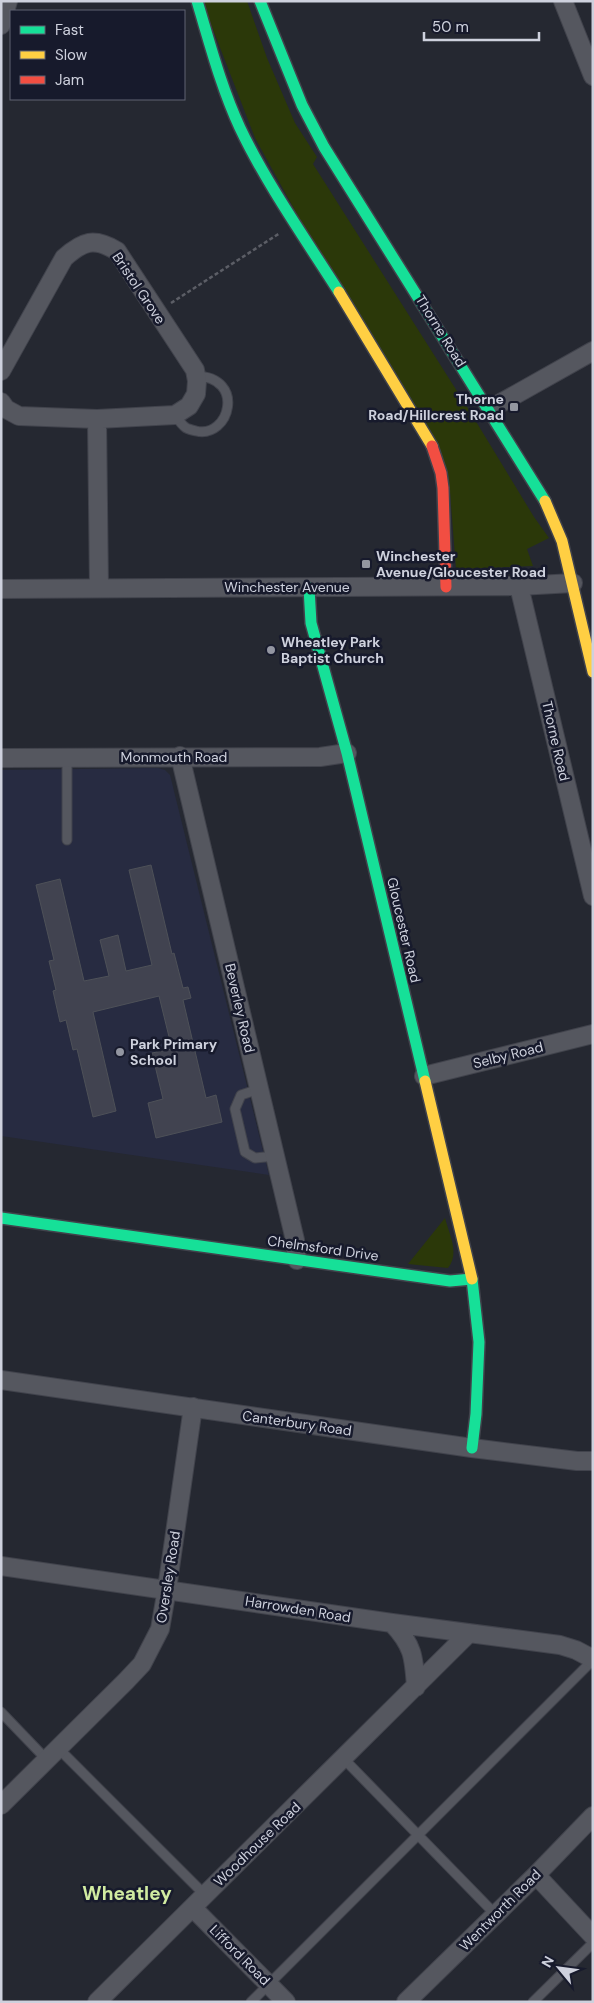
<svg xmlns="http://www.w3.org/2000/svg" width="594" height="2003" font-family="'DM Sans',sans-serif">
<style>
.built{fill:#272b41}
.green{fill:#2b3809}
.building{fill:#414350;stroke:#4e5158}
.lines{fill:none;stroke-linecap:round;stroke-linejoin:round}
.lane-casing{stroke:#41434c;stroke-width:11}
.street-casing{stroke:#41434c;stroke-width:20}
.fast-casing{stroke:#41434c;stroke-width:14}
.slow-casing{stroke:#41434c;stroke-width:14}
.jam-casing{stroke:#41434c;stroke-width:14}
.path{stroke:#5c5e66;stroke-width:2.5;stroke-dasharray:4 2.5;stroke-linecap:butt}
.lane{stroke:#55575f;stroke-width:9}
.street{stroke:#55575f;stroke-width:18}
.fast{stroke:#16e098;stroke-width:11}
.slow{stroke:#ffcf43;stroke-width:11}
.jam{stroke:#f24e42;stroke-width:11}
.poi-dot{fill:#9396a1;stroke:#171a2c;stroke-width:2}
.labels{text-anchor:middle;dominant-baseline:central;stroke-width:5;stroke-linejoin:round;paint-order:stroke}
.street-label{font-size:14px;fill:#ced1dd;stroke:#171a2c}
.poi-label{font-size:14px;font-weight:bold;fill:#ced1dd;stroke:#171a2c;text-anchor:start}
.district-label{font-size:19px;font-weight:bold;fill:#d1eba1;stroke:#171a2c}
</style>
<rect width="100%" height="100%" fill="#252831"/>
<path class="built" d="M158,768L165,770L170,775L269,1175L1,1136V770Z"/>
<path class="green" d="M202,1H247L267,58L295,123L317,157L313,164L469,410L534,517L549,538L527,549L533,566L456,569L450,492L255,138Z
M445,1218C449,1234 460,1253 448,1268L408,1264Z"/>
<path class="building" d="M151,865L172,954L174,953L183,988L188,987L191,998L183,1000L206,1098L216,1095L222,1122L156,1138L148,1103L163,1099L152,1053L172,1049L159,996L93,1012L116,1111L93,1117L77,1049L73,1050L66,1020L60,1022L53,991L56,990L49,961L54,960L36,885L60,879L84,981L109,976L100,940L118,935L126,971L152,965L129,870Z"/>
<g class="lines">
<defs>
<path id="lane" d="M175,415C178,419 181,424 185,427C187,429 192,430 196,431C230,439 246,377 196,376
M67,840V758
M259,1089L241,1095L235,1109L245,1152L255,1158L275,1156
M1,1712L47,1760
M58,1748L205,1895
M344,1759L495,1914
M251,2002L593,1660
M533,2002L593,1943"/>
<path id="street" d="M563,1L593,76
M1,25L8,1
M1,371L64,258C83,241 94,237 117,251L195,370L197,381L196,394L189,406L175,415L97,419L19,416L6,409L1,402
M490,409L593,351
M97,419L99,588
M519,586L593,896
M1,589L519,586L573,583
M180,756L295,1240L297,1260
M1,758L320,757L347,753
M424,1076L593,1034
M1,1380L472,1448L577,1461H593
M1,1566L392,1623L560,1645L576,1650L593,1659
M392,1623C413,1645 414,1657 416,1687
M1,1805L126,1681L142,1664L160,1629L167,1589L193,1407
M536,1875L593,1936
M193,1908L286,2002
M97,2002L468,1634
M406,2002L536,1875L593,1816"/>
<path id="fast" d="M197,1C210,44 221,87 240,128C266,183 306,240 339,292
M260,1L302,105L324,147L545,501
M309,588L311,623L347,753L425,1081
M1,1218L450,1281L472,1279L479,1342L476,1414L472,1448"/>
<path id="slow" d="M339,292L432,446
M545,501L562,541L593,672
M425,1081L472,1279"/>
<path id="jam" d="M432,446L441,473L443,488L446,587"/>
</defs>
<use href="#lane" class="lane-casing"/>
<use href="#street" class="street-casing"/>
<use href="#fast" class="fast-casing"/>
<use href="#slow" class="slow-casing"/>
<use href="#jam" class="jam-casing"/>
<path class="path" d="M171,303L280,233"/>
<use href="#lane" class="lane"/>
<use href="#street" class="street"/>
<use href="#fast" class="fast"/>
<use href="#slow" class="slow"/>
<use href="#jam" class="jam"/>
</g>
<g class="poi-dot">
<rect x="509" y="402" width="10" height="10" rx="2.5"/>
<rect x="361" y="559" width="10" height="10" rx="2.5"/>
<circle cx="271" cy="650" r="5"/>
<circle cx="120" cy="1052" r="5"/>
</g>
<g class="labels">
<g class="street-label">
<text transform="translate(139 288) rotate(56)">Bristol Grove</text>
<text transform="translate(441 331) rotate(58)">Thorne Road</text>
<text x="287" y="587">Winchester Avenue</text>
<text transform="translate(556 741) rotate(77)">Thorne Road</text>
<text x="174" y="757">Monmouth Road</text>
<text transform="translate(404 930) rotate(77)">Gloucester Road</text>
<text transform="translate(240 1008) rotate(77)">Beverley Road</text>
<text transform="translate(508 1055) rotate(-14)">Selby Road</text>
<text transform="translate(323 1248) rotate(8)">Chelmsford Drive</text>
<text transform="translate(297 1423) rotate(8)">Canterbury Road</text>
<text transform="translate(168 1577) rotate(-81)">Oversley Road</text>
<text transform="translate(298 1609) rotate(9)">Harrowden Road</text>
<text transform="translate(257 1844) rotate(-44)">Woodhouse Road</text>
<text transform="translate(500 1910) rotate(-45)">Wentworth Road</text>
<text transform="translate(240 1955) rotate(45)">Lifford Road</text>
</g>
<g class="poi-label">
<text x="504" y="399" text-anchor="end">Thorne<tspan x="504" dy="16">Road/Hillcrest Road</tspan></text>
<text x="376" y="556">Winchester<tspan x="376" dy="16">Avenue/Gloucester Road</tspan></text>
<text x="281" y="642">Wheatley Park<tspan x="281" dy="16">Baptist Church</tspan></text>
<text x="130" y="1044">Park Primary<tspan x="130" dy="16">School</tspan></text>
</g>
<g class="district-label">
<text x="127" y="1893">Wheatley</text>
</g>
</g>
<rect width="594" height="2003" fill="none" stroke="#ced1dd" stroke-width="5"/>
<rect x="10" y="10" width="175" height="90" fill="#171a2c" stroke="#606373"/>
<rect x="20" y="26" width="25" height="8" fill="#16e098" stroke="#606373"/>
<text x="55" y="35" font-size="15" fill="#ced1dd">Fast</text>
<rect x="20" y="51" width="25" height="8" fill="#ffcf43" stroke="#606373"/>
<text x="55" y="60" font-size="15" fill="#ced1dd">Slow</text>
<rect x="20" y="76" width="25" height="8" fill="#f24e42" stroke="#606373"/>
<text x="55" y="85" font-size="15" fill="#ced1dd">Jam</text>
<g transform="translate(559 1968) rotate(299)" stroke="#171a2c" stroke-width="4" paint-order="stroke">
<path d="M0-4L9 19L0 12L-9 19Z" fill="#ced1dd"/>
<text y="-8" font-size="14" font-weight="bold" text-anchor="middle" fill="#ced1dd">N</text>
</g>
<path d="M424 32v8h115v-8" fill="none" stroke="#ced1dd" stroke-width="2.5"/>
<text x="432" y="32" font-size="15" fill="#ced1dd" stroke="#171a2c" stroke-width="4" paint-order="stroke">50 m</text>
</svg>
